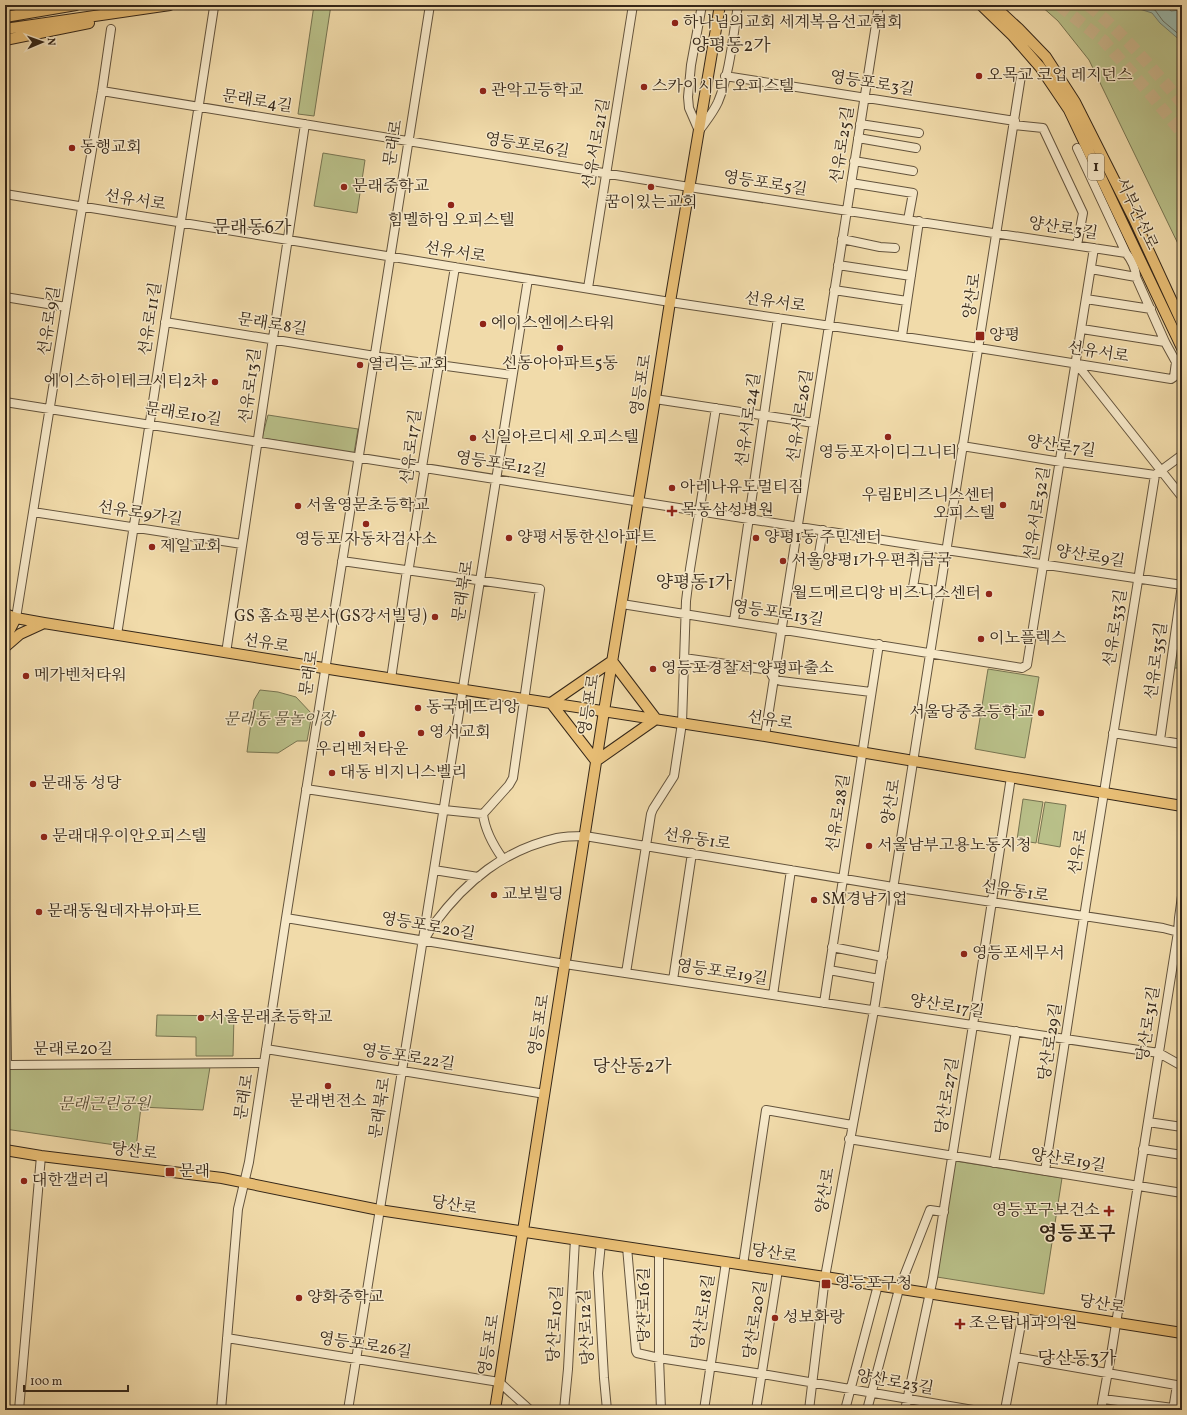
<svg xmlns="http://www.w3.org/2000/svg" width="1187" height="1415" font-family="Vollkorn,'Noto Serif KR',serif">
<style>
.green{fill:#b9c089;stroke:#777451}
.water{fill:#9bbaae;stroke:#727f72}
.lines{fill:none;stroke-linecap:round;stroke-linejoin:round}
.shore{stroke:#687064;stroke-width:1}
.highway-tunnel{stroke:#cbb78d;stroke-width:12;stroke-dasharray:12 6;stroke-linecap:butt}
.minor-casing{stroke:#64543d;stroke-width:10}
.major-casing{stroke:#352719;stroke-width:12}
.minor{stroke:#f6e8c8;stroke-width:8}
.major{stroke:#e8be75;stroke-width:10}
.poi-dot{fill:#8f2418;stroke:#f6e8c8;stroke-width:1.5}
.labels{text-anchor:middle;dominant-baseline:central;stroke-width:3;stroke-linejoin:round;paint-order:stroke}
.shield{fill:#f6e8c8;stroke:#6f614e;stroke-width:1}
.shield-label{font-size:15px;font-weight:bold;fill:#352719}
.poi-label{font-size:16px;fill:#352719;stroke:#f6e8c8;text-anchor:start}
.street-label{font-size:16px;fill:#352719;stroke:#f6e8c8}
.park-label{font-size:16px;font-style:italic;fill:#564d35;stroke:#f6e8c8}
.quarter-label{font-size:18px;fill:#352719;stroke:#f6e8c8}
.district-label{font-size:20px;font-weight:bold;fill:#352719;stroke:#f6e8c8}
</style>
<rect width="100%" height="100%" fill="#f1dbaa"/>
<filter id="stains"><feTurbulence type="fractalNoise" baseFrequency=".005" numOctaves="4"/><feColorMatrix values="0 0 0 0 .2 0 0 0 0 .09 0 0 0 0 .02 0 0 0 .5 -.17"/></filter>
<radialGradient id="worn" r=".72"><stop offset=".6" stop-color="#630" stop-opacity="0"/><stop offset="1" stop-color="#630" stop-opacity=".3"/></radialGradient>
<path class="green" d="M314,5H331L314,116L298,114Z
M1040,5H1182V252L1089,60L1058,21Z
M323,153L365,160L357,213L314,206Z
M268,415L358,429L354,453L262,438Z
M1182,604V668H1172Z
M988,669L1039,677L1025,758L975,749Z
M260,690L278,692L296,697L312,714L307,741H297L278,753L247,752L254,700Z
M1023,799L1043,802L1036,843L1017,840Z
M1045,802L1066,805L1060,847L1038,843Z
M157,1015L234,1016L233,1056H196V1037L156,1036Z
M210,1067L203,1110L141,1107L136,1148L5,1129V1069Z
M955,1161L1062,1178L1044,1294L937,1277Z"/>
<path class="water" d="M1127,5H1164L1171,11L1181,10L1179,5H1182V42L1160,23L1152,13Z"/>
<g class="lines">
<path class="shore" d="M1138,5L1155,10L1163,21L1182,37"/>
<path class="highway-tunnel" d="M1059,5L1104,41L1151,95L1182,133
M1088,5C1123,33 1153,69 1182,103"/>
<defs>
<path id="minor" d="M725,76L1015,121
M102,91L689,187L1126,253
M860,124L919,133
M1014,125L1043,128L1083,213L1077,245
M699,131C706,121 713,113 718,102C730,73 733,36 738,5
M699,131L689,108L688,97L691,65L702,5
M858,138L916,148
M854,161L913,171
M851,183L913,193L908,220
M5,194L670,302L979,348L1171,379L1174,377L1176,362L1165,342L1136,277C1136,269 1131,259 1126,253L1077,148
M842,239L880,247L895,248
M838,265L911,276
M1091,269L1136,277
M588,288L633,5
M834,290L907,301
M5,297L66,307
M1086,299L1151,309
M165,322L381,357L512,375
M1082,329L1165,342
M902,336L919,221
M1076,363L1182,497
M655,399L814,423
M5,402L946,550L1182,585
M962,446L1061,462L1155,475
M33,512L242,544
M920,546L913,587L939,591
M342,561L540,589L513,778L509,785L483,814
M817,565L823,530
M622,604L1022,668L1027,665L1094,248
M16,618L79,226L102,91L111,29
M734,621L778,318
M117,635L214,7
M226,653L305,124
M684,658L769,670L774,679L781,681L871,692
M391,679L407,570L409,567L424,473L422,467L455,267
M1113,733L1182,744
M765,736L879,5
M1160,740L1182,585
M306,789L444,810L483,814
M483,814C485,831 493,845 503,859
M434,870L478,877
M5,913L7,1063L10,1065L264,1063
M286,918L565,964L1159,1053L1182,1066
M424,939C428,935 430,929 434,924C466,881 504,850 557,838C566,836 576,836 585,836L893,887L1163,928L1182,933
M832,947L883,957
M829,970L879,979
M626,973L651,814L653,809L674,776L682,723L686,601L690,569L716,408
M673,980L692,853
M773,995L791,870
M824,1003L879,644
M266,1049L545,1094
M1148,1122L1182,1127
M849,1139L1182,1193
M1143,1149L1182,1155
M994,1163L1016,1031
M1045,1171L1086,904L1155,475L1182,455
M601,1243L598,1273L604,1378L607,1410
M627,1247L636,1351L637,1353L659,1358L762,1374L973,1410
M659,1252V1358L661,1410
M743,1265L766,1110L852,1125
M227,1338L499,1382L530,1410
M1015,1357L1182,1386
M1103,1399L1173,1408
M19,1410L41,1156
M221,1410L238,1209L249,1162L286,918L430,5
M348,1410L528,279
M564,1410L568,1369L575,1239
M704,1410L726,1262
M756,1410L778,1270
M809,1410L825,1277L874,1010L1021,76
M845,1410L878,1285
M867,1410L899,1289L930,1210L944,1212
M905,1410L933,1278L973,1025L1011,777
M1005,1410L1024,1308
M1101,1410L1112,1349L1178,932L1179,918L1182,896
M1173,1410L1177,1385"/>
<path id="major" d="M981,5L1013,36L1040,67L1069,110L1182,348
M993,5L1019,29L1046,57L1075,102L1134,219L1182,323
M5,17L76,5
M5,29L170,5
M5,40L89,23
M5,614L16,618L44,623L342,671L765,736L1182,806
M5,639L16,618
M5,647L20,634L44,623
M612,661L656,719L596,761L551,703Z
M5,1150L41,1156L222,1178L379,1210L825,1277L1182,1333
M495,1410L604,711L655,399L670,302L720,5"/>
</defs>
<use href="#minor" class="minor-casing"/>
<use href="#major" class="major-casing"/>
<use href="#minor" class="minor"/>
<use href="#major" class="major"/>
</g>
<g class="poi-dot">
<circle cx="675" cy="23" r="4"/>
<circle cx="979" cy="76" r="4"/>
<circle cx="644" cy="87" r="4"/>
<circle cx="483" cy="91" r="4"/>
<circle cx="72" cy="148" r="4"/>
<circle cx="344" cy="187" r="4"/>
<circle cx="651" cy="187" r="4"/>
<circle cx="451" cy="205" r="4"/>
<circle cx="483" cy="324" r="4"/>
<rect x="975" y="331" width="10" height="10" rx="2"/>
<circle cx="560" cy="348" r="4"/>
<circle cx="360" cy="365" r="4"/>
<circle cx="215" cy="382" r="4"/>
<circle cx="888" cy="437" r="4"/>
<circle cx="473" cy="438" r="4"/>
<circle cx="672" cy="488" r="4"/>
<circle cx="1003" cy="505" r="4"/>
<circle cx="298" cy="506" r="4"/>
<path d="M670 505h4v4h4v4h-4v4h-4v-4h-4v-4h4z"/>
<circle cx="366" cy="524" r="4"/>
<circle cx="509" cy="538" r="4"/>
<circle cx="756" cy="538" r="4"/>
<circle cx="152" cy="547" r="4"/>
<circle cx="783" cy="561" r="4"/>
<circle cx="989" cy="594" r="4"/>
<circle cx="435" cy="617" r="4"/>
<circle cx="981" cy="639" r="4"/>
<circle cx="653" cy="669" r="4"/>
<circle cx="26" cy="676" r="4"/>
<circle cx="418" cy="708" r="4"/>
<circle cx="1041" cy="713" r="4"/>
<circle cx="421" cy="733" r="4"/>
<circle cx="362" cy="734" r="4"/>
<circle cx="332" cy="773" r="4"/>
<circle cx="33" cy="784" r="4"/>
<circle cx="44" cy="837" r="4"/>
<circle cx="869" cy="846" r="4"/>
<circle cx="494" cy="895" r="4"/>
<circle cx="814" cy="900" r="4"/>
<circle cx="39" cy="912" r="4"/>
<circle cx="964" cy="954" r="4"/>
<circle cx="201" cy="1018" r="4"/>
<circle cx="328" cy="1086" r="4"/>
<rect x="165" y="1167" width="10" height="10" rx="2"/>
<circle cx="24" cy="1181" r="4"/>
<path d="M1107 1205h4v4h4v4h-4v4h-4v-4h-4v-4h4z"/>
<rect x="821" y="1279" width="10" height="10" rx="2"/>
<circle cx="299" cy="1298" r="4"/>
<circle cx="775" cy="1318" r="4"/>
<path d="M958 1318h4v4h4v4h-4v4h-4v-4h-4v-4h4z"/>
</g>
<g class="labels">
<rect class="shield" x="1088" y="154" width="16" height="26" rx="3"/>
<g class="shield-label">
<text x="1096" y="167">1</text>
</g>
<g class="poi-label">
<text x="683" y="23">하나님의교회 세계복음선교협회</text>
<text x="987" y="76">오목교 코업 레지던스</text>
<text x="652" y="87">스카이시티 오피스텔</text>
<text x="491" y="91">관악고등학교</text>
<text x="80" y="148">동행교회</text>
<text x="352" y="187">문래중학교</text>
<text x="651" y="203" text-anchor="middle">꿈이있는교회</text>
<text x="451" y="221" text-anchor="middle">힘멜하임 오피스텔</text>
<text x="491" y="324">에이스엔에스타워</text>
<text x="989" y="336">양평</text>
<text x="560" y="364" text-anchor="middle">신동아아파트5동</text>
<text x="368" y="365">열리는 교회</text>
<text x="207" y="382" text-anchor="end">에이스하이테크시티2차</text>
<text x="481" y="438">신일아르디세 오피스텔</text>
<text x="888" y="453" text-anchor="middle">영등포자이디그니티</text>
<text x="680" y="488">아레나유도멀티짐</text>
<text x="995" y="496" text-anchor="end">우림E비즈니스센터<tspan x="995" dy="18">오피스텔</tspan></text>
<text x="306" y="506">서울영문초등학교</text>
<text x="681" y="511">목동삼성병원</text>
<text x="517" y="538">양평서통한신아파트</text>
<text x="764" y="538">양평1동 주민센터</text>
<text x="366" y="540" text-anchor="middle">영등포 자동차검사소</text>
<text x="160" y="547">제일교회</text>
<text x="791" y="561">서울양평1가우편취급국</text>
<text x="981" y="594" text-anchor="end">월드메르디앙 비즈니스센터</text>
<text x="427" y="617" text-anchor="end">GS 홈쇼핑본사(GS강서빌딩)</text>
<text x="989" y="639">이노플렉스</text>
<text x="661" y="669">영등포경찰서 양평파출소</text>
<text x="34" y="676">메가벤처타워</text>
<text x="426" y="708">동국메뜨리앙</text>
<text x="1033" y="713" text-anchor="end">서울당중초등학교</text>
<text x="429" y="733">영서교회</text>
<text x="362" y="750" text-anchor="middle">우리벤처타운</text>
<text x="340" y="773">대동 비지니스벨리</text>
<text x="41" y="784">문래동 성당</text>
<text x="52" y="837">문래대우이안오피스텔</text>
<text x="877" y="846">서울남부고용노동지청</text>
<text x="502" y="895">교보빌딩</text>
<text x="822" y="900">SM경남기업</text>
<text x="47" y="912">문래동원데자뷰아파트</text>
<text x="972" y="954">영등포세무서</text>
<text x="209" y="1018">서울문래초등학교</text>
<text x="328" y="1102" text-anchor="middle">문래변전소</text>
<text x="179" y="1172">문래</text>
<text x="32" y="1181">대한갤러리</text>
<text x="1100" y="1211" text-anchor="end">영등포구보건소</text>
<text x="835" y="1284">영등포구청</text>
<text x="307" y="1298">양화중학교</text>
<text x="783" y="1318">성보화랑</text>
<text x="969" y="1324">조은탑내과의원</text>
</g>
<g class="street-label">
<text transform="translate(872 84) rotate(9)">영등포로3길</text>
<text transform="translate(257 102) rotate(9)">문래로4길</text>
<text transform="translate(394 143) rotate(-81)">문래로</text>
<text transform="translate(597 144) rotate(-80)">선유서로21길</text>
<text transform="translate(843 145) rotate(-81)">선유로25길</text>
<text transform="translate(527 146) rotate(9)">영등포로6길</text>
<text transform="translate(765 184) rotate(9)">영등포로5길</text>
<text transform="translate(135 201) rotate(9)">선유서로</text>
<text transform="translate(1136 214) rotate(65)">서부간선로</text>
<text transform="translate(1063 229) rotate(9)">양산로3길</text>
<text transform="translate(455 253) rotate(9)">선유서로</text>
<text transform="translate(973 296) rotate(-82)">양산로</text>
<text transform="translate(775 303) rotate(8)">선유서로</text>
<text transform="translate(151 319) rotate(-81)">선유로11길</text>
<text transform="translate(50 321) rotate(-81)">선유로9길</text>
<text transform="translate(272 325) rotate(9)">문래로8길</text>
<text transform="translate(1098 353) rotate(9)">선유서로</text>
<text transform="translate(642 385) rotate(-81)">영등포로</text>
<text transform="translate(251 386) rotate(-82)">선유로13길</text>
<text transform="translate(183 415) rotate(9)">문래로10길</text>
<text transform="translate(801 416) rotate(-81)">선유서로26길</text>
<text transform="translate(749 420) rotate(-82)">선유서로24길</text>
<text transform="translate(412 447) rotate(-83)">선유로17길</text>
<text transform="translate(1061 447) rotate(8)">양산로7길</text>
<text transform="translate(501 465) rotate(9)">영등포로12길</text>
<text transform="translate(1038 513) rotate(-81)">선유서로32길</text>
<text transform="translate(140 514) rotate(9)">선유로9가길</text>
<text transform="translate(1090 557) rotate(9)">양산로9길</text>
<text transform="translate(464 591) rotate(-81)">문래북로</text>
<text transform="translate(778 614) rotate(9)">영등포로13길</text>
<text transform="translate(1116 628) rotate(-81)">선유로33길</text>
<text transform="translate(266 644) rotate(9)">선유로</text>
<text transform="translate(1157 661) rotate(-82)">선유로35길</text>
<text transform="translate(310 673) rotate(-81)">문래로</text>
<text transform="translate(590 705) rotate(-81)">영등포로</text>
<text transform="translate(770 721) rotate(9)">선유로</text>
<text transform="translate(892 802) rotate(-81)">양산로</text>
<text transform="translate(839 813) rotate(-81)">선유로28길</text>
<text transform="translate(697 840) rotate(9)">선유동1로</text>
<text transform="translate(1079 852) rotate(-81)">선유로</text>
<text transform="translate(1015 892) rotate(9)">선유동1로</text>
<text transform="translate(428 927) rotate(10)">영등포로20길</text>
<text transform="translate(722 973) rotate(9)">영등포로19길</text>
<text transform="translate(947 1007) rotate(9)">양산로17길</text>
<text transform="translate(1149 1024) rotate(-81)">당산로31길</text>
<text transform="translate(540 1025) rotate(-81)">영등포로</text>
<text transform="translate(1051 1042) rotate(-81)">당산로29길</text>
<text x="73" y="1050">문래로20길</text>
<text transform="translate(408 1058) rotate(9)">영등포로22길</text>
<text transform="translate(948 1096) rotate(-81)">당산로27길</text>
<text transform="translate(245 1097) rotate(-81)">문래로</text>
<text transform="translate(381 1108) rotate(-81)">문래북로</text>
<text transform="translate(134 1152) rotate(7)">당산로</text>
<text transform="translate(1068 1161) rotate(9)">양산로19길</text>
<text transform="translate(826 1191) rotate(-80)">양산로</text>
<text transform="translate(454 1206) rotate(9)">당산로</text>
<text transform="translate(774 1254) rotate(9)">당산로</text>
<text transform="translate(645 1305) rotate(-90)">당산로16길</text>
<text transform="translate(1102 1305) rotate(9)">당산로</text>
<text transform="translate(704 1312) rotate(-81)">당산로18길</text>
<text transform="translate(756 1320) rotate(-81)">당산로20길</text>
<text transform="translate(556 1324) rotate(-87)">당산로10길</text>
<text transform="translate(587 1327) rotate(-93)">당산로12길</text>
<text transform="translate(490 1345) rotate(-81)">영등포로</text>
<text transform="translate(365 1346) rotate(9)">영등포로26길</text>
<text transform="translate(895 1383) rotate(10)">양산로23길</text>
</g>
<g class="park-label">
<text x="279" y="720">문래동 물놀이장</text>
<text x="104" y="1105">문래근린공원</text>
</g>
<g class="quarter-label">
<text x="731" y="46">양평동2가</text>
<text x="252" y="228">문래동6가</text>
<text x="694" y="583">양평동1가</text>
<text x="632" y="1067">당산동2가</text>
<text x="1077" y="1359">당산동3가</text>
</g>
<g class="district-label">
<text x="1077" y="1235">영등포구</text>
</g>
</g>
<rect width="1187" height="1415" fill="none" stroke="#f1dbaa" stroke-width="20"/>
<rect x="6" y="6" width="1175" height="1403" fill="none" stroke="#352719" stroke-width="2"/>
<rect x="10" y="10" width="1167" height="1395" fill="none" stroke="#352719"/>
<g transform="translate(42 42) rotate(88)" stroke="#f6e8c8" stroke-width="3" paint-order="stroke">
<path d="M0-3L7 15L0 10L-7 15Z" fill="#352719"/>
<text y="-6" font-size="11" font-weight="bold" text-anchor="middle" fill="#352719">N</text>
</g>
<path d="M24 1385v6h104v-6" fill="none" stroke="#352719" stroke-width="2"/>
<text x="30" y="1385" font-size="12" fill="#352719" stroke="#f6e8c8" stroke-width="3" paint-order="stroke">100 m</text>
<rect width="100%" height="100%" filter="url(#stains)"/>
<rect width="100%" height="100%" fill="url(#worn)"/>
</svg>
